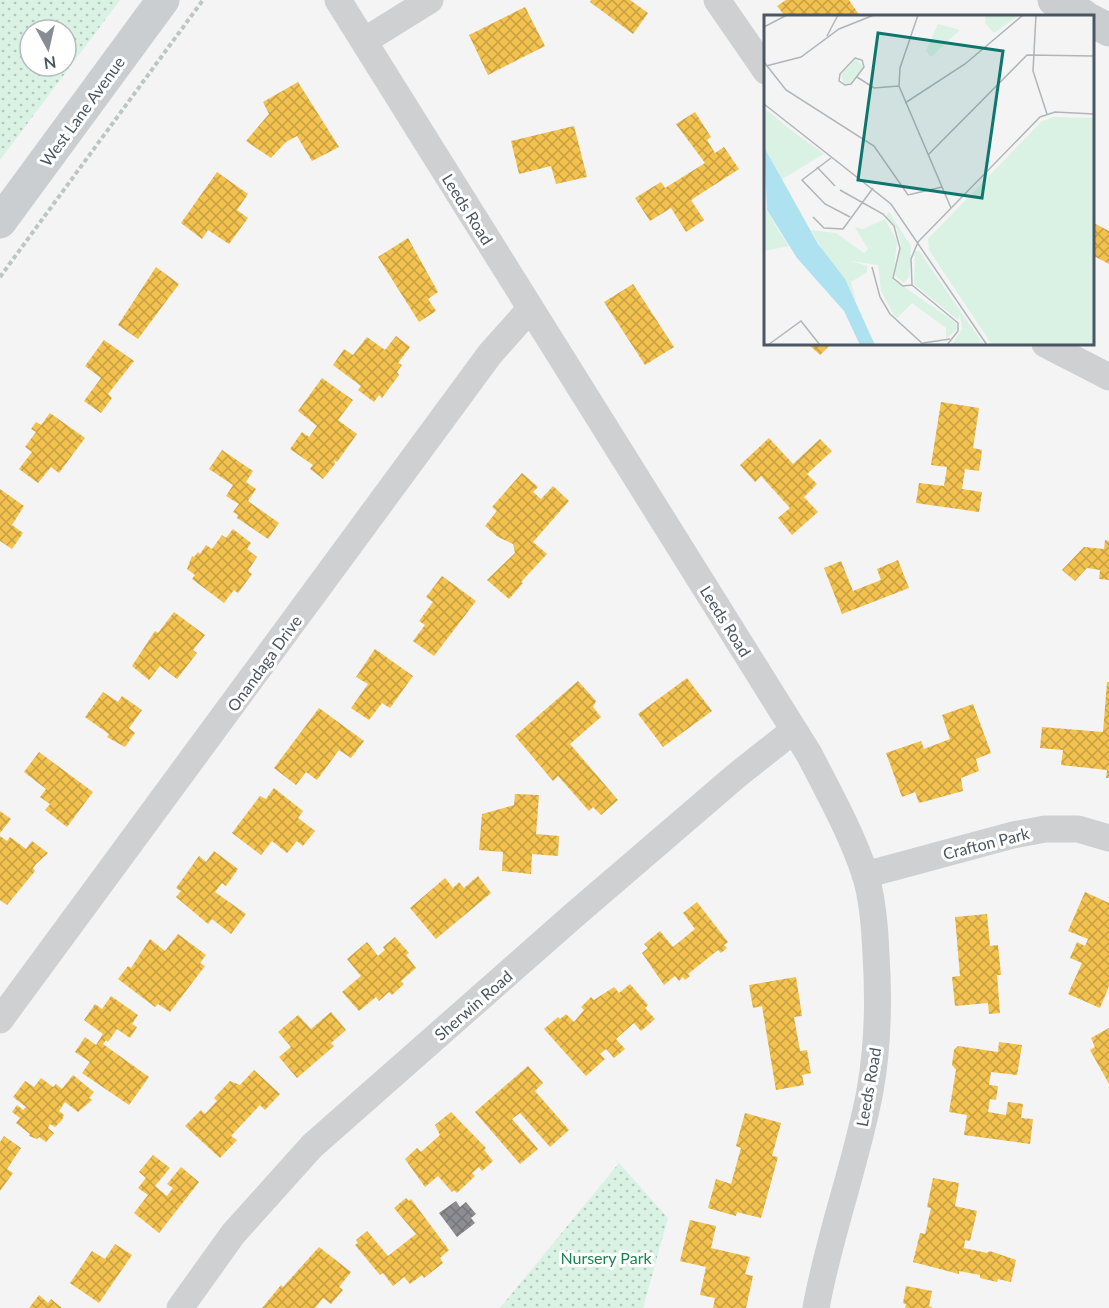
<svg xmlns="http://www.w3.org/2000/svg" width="1109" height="1308" font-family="Lato,sans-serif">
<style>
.grass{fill:url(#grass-dots);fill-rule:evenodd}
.homes{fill:url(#homes-cross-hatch)}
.industry{fill:url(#industry-cross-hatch)}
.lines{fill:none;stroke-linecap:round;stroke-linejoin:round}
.path{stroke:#bcc7c4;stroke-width:4;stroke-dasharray:4.5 3;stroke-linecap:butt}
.minor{stroke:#ced0d2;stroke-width:27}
.major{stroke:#caced1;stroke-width:33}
.labels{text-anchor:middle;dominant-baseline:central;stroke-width:6;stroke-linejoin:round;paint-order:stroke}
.street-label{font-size:16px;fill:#4a5661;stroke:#fff}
.park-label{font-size:16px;fill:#17864f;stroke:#fff}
.inset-road{fill:none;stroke:#b0b5b9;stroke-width:1.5}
.view{fill:#0f766e;fill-opacity:0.15;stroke:#0f766e;stroke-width:3}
.inset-edge{fill:none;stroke:#4a5661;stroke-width:3}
</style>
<defs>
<pattern id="grass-dots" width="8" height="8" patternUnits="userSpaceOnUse" patternTransform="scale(1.5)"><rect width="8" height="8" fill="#d9f2e3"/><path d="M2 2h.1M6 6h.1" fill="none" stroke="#b2c7bb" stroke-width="1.8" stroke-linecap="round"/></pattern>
<pattern id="homes-cross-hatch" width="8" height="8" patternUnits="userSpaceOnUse" patternTransform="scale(1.5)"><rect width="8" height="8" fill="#f2c14e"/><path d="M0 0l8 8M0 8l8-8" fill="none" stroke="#c6a044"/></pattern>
<pattern id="industry-cross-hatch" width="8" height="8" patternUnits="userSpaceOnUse" patternTransform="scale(1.5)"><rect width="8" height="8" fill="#8d8d92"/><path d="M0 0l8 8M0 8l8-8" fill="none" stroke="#75767b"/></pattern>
</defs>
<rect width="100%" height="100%" fill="#f4f4f4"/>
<path class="grass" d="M0,0H120L0,160ZM30,30H66V66H30Z
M619,1163L668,1218L643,1308H500Z"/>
<path class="homes" d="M591,0H630L648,13L633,34L590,2Z
M786,0H849L860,16H785L777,6Z
M525,7L545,46L488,75L469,35Z
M298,82L339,147L312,161L297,136L286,142L271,158L246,141L269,114L263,102Z
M695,112L711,137L707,140L715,153L724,147L739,169L691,200L704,220L686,232L671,208L650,221L635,198L661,182L665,188L705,163L676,124Z
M574,126L587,177L556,184L551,166L519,174L511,141Z
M217,172L248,194L237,210L248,218L229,244L208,230L202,239L181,223Z
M1092,222L1109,231V264L1092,255Z
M408,238L438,292L428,299L436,311L419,322L378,257Z
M156,267L179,284L138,339L118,325Z
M633,284L674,347L645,365L604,302Z
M396,336L410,347L398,363L402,365L397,372L399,375L382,398L379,395L374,402L358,390L361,386L333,365L344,349L353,355L367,337L385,350Z
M104,340L134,361L108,394L112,398L101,413L84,401L101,378L85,366Z
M808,344H831L820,355Z
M322,378L353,400L338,420L357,434L337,462L334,460L335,464L323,479L310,469L313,465L290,449L302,432L309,437L317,426L298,411Z
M941,402L979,408L973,448L982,450L979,471L965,469L962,489L982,492L979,512L916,503L919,483L944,486L947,467L931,465Z
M50,413L85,438L59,473L51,467L38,483L19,469L32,452L25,447L36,432L31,429L36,422L41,425Z
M769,438L793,464L820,439L832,451L807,474L817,484L804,497L818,512L792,535L778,518L790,508L761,476L755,482L740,465Z
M222,450L253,471L246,482L256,489L248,501L279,523L268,539L237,518L238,515L233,512L239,504L226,496L233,485L209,469Z
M522,473L538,487L533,492L541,499L553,486L569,501L533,542L547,554L521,582L523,583L509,599L487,580L515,553L513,544L498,537L485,526L497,511L492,507Z
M0,489L24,506L12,525L23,533L12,549L0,541Z
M233,529L251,543L247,549L257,557L248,571L252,574L238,593L234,590L224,603L192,579L195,575L187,569L192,556L194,557L198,552L200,554L206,545L212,549L222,535L226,538Z
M1105,540L1109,541V580L1099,579L1100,570L1087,568L1075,581L1062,570L1084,547L1104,549Z
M898,560L909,588L842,614L824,568L841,561L853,591L881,580L877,569Z
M442,576L476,601L434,656L413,641L425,625L419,621L433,602L426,597Z
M174,612L205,635L193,650L197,653L177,679L160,666L149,680L132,666L155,631L158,633Z
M375,649L413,676L390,708L382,703L369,720L351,708L368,684L356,677Z
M687,678L712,711L663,747L638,714Z
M578,681L596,701L593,707L601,717L570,744L618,800L601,815L593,807L589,811L558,776L553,781L515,736Z
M1107,682H1109V778H1106L1107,770L1061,765L1063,750L1040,748L1042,727L1103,732Z
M103,692L118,702L122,696L142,710L129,728L135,733L125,747L107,737L109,734L85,717Z
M973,704L991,753L976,759L979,771L961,778L963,791L919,803L915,792L902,797L886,753L921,741L924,749L950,739L942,715Z
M319,708L364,741L351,758L339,750L317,780L306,772L296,785L274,768Z
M39,752L93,792L67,827L45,810L50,804L40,797L46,789L24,772Z
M274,788L303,811L298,818L315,831L303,846L297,841L287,853L272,841L261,855L232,833L260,796L266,799Z
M515,794L539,795L536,834L559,836L558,856L532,854L531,874L502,871L503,852L479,850L482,814L514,805Z
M0,811L11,819L0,833Z
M0,836L7,841L10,837L26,849L32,841L48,853L36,864L33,868L35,871L7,905L0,900Z
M214,851L238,869L226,886L222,883L215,892L246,914L231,934L212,919L208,924L176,897L181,891L176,888L199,856L206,862Z
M478,876L491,893L436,939L410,908L445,878L453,888L459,882L464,888Z
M1085,892L1109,903V986L1100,1008L1068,994L1082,963L1070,958L1077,942L1085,946L1088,939L1068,931Z
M697,902L728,942L724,945L727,948L721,953L718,950L688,974L690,976L685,980L683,977L679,981L675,976L664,985L642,953L648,948L644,944L660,931L673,947L695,929L683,913Z
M987,914L990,946L998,945L1001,975H997L1000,1013L989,1014L988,1003L955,1006L952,977L960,976L955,917Z
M178,934L206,955L200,963L205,966L170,1012L158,1004L155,1007L118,979L128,966L131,968L150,939L165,951Z
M395,937L409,953L406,955L416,968L401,981L404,984L392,995L389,992L379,1001L376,997L359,1011L342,992L361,976L347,959L367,942L378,956L385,950L383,947Z
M796,977L802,1016L794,1017L800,1051L807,1050L811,1073L802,1075L804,1085L776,1090L762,1006L753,1008L749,985Z
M630,984L648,1005L645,1008L655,1019L641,1031L634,1023L616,1039L625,1049L614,1058L606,1049L600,1054L605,1059L586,1076L544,1029L558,1017L560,1019L566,1014L574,1022L584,1010L581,1007L591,997L594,1000L614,987L619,993Z
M111,996L138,1015L132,1024L137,1027L130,1038L117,1029L108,1042L106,1040L103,1044L149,1077L129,1105L82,1073L90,1062L75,1052L85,1037L96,1045L103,1034L84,1020L95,1004L102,1009Z
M331,1012L346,1030L331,1043L334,1046L297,1078L279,1057L291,1047L278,1032L298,1015L311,1029Z
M1109,1028V1084L1090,1050L1095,1047L1091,1038Z
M999,1042L1022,1045L1017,1075L991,1072L989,1085L998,1086L996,1100L990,1099L988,1112L1006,1115L1008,1102L1023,1104L1021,1118L1033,1119L1030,1144L964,1135L967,1115L949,1112L956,1070L952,1065L954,1050L958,1046L998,1052Z
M528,1066L543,1083L535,1091L569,1130L550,1147L520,1113L512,1119L538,1149L520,1164L475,1112Z
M254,1070L280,1094L265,1110L260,1105L231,1136L237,1140L220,1158L185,1126L201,1110L205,1114L217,1101L214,1098L230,1081L240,1085Z
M73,1075L94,1092L89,1098L92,1100L78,1112L65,1102L59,1111L64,1115L62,1120L55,1127L50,1124L48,1128L54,1133L46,1142L39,1137L37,1139L29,1136L30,1134L16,1123L20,1118L12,1112L17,1105L23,1110L26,1107L13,1097L25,1081L34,1087L41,1078L53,1087L56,1084L62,1089Z
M451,1112L486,1148L484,1150L493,1161L482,1171L479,1167L472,1173L475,1176L457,1193L454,1190L452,1192L438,1176L425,1187L405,1159L417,1148L421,1152L440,1135L435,1125Z
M745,1113L781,1123L772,1156L778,1157L761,1218L737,1212L736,1216L708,1208L716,1179L731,1184L741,1148L736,1146Z
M4,1136L21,1148L7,1169L13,1173L0,1191V1142Z
M153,1155L170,1168L155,1186L167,1196L173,1188L167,1184L181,1167L199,1182L159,1233L134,1213L148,1195L138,1188L146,1178L139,1172Z
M933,1178L959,1183L955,1206L977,1211L970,1241L965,1240L964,1248L987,1253L990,1251L1016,1260L1011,1282L998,1279L997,1282L980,1278V1275L959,1271V1274L913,1262L920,1233L925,1234L931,1208L927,1207Z
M406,1198L409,1201L411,1199L449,1250L440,1258L443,1263L424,1278L422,1275L410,1284L404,1277L393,1286L383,1273L380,1275L355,1245L358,1243L356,1240L367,1231L388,1256L416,1234L394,1208Z
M690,1220L716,1226L711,1248L750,1257L745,1274L753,1276L746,1308H713L715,1298L700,1295L706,1267L680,1261Z
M115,1244L132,1255L99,1303L70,1283L92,1251L105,1259Z
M319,1247L351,1272L339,1287L343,1290L331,1304L323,1298L315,1308H262L281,1285L283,1287Z
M906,1286L932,1291L929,1306L933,1308H905L906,1304L903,1303Z
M39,1295L48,1303L51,1299L62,1308H29Z"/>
<path class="industry" d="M456,1201L460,1207L466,1202L476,1214L471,1218L475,1223L457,1237L439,1213Z"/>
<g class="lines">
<path class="path" d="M0,277L203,0"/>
<path class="minor" d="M338,0L809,754C829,793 851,832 865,874C873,899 875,929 876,955C879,1001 878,1046 870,1091C856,1165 829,1235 816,1308
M717,0L766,71
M364,41L430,0
M1045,344L1109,377
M865,875L1013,835L1045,829H1078L1109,838
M0,1020L490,354L530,309
M180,1308L233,1234L312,1146L573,916L736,776L794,730"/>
<path class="major" d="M1054,0L1084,16
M1092,21L1109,30
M0,222L163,0"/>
</g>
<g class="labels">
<g class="street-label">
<text transform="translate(82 111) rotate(-54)">West Lane Avenue</text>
<text transform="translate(468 209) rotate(58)">Leeds Road</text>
<text transform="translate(726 621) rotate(58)">Leeds Road</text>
<text transform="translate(264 663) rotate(-54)">Onandaga Drive</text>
<text transform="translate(986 843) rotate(-14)">Crafton Park</text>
<text transform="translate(473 1005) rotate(-41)">Sherwin Road</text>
<text transform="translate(868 1087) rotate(-80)">Leeds Road</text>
</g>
<g class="park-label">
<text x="606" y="1257">Nursery Park</text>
</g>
</g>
<g transform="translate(764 15)">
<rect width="330" height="330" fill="#f4f4f4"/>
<path d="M222,0H255L230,18L221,8ZM174,9L196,15L167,42L162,36ZM92,44L99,52L86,68L80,69L77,60ZM0,93L31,118L60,139L18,164L0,132ZM289,102L330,103V330H228L165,235L164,224L277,107ZM0,190L15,217L25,231L0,236ZM63,229L70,230L87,246L103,251V257L87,267L92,286L57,233ZM151,236H155L220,330L198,313L196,301L165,264L150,241Z" fill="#d9f2e3"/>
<path d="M125,197L147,231L145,262L140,268L131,260L137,229L133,214L122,201ZM121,204L133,226L129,264L192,308L193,314L182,324V313L148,288L133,303L130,300L117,276L114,250L87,246L70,230L57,233L47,215L72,218L100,238L104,234L91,212L99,214ZM151,241L196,301L194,305L150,269ZM199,313L207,316L217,330H187Z" fill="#d9f2e3"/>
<path d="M0,132L54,229L81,264L111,330H96L80,296L33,243L3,195Z" fill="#aee2f0"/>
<path class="inset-road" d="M154,0L136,53L135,71L187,193M272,0L269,56L283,99M0,12L23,0M63,21L74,0M91,43L98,45L100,52L87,69L81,70L75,66L76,59ZM0,47L22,75L110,131L144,180L178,172M2,51L37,42L75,14L110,0M93,62L110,73L135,71M141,88L201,49L259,0M0,89L127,189L223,330M164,140L263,40L330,41M67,143L38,165L61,189L86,202M53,152L71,171M76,175L119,199L130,211L136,233L129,263L139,271L148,270M49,202L60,213L79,214L109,173M154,227L147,244L148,270L194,308V316L183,330M154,227L276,102L291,97L330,99M108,252L116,282L126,299L160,330M159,328L186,324M4,330L37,306L56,330"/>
<path class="view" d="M114,18L239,36L218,183L94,165Z"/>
<rect width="330" height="330" class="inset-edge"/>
</g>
<g transform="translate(48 48) rotate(172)"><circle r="28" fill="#ffffff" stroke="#b7bbc0" stroke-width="1.5"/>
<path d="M0-4.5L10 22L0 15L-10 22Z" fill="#868d94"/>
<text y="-9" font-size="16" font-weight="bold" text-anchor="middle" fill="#4a5661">N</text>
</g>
</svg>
